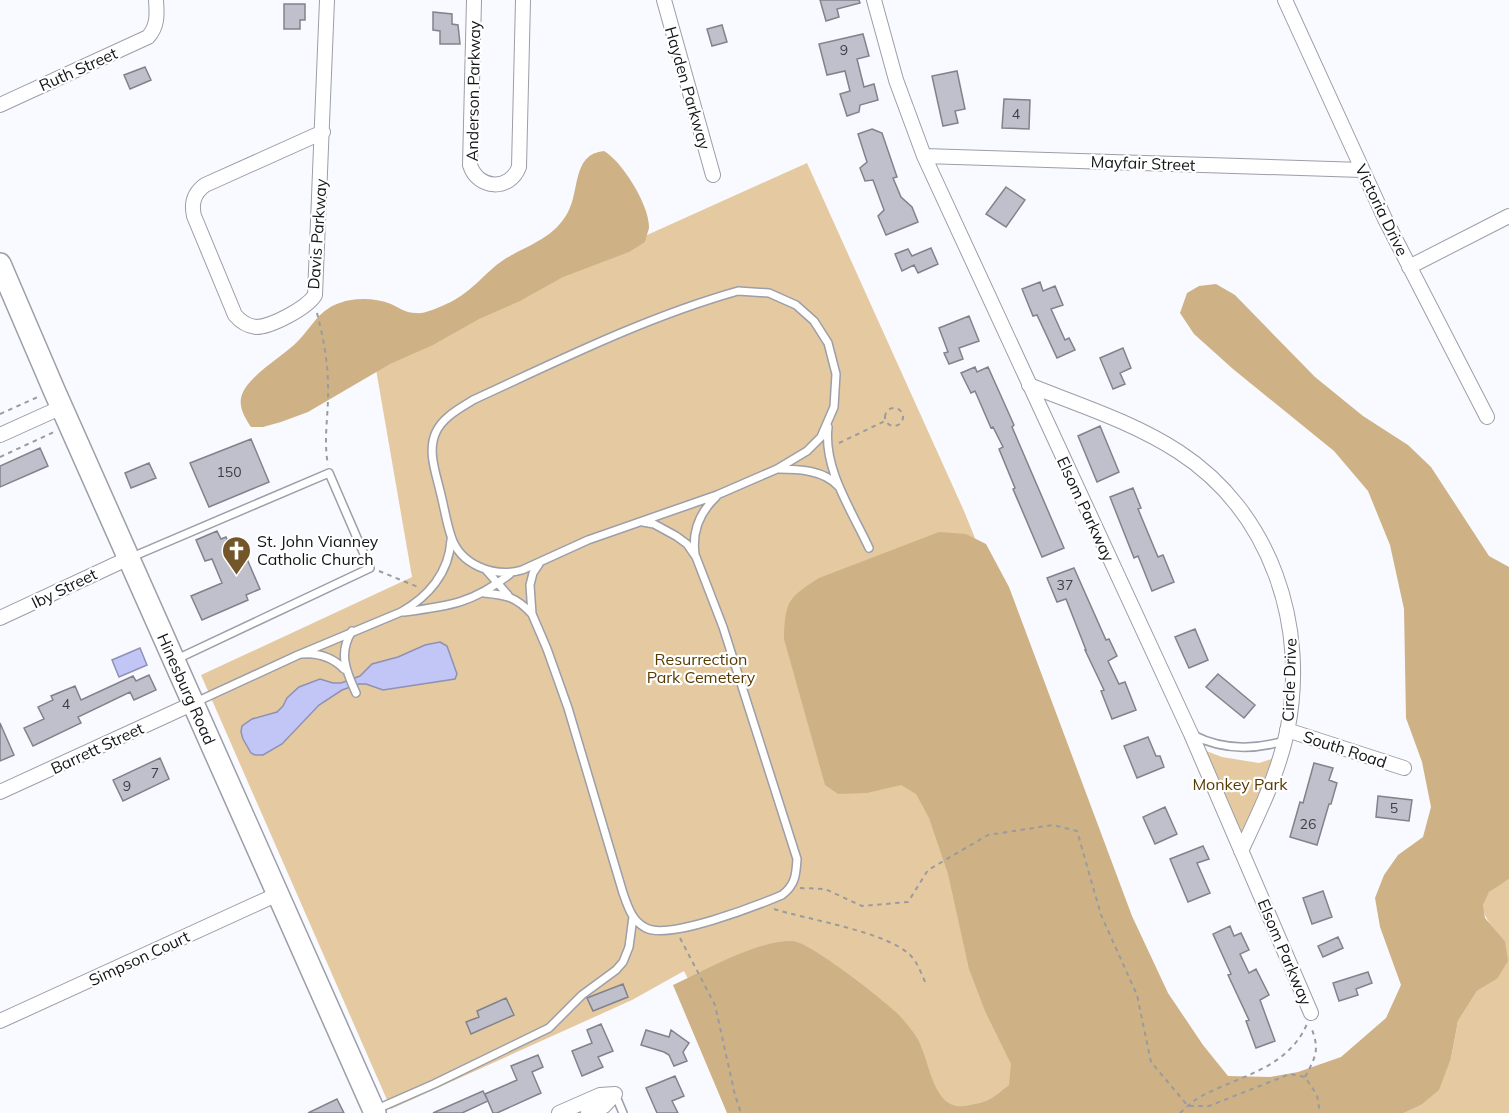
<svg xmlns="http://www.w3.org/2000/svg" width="1509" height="1113" font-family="Mulish,sans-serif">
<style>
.green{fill:#e5caa1}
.forest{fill:#ceb185}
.water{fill:#c2c6f7;stroke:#8e91b4;stroke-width:1.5}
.building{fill:#bfc0cb;stroke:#81828c;stroke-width:1.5}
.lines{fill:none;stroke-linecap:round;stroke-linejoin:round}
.service-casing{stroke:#9c9ea8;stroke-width:10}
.minor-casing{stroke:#9c9ea8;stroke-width:16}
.primary-casing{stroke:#9c9ea8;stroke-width:24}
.path{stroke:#9a9b9f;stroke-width:2;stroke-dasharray:4.5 4.5;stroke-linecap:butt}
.service{stroke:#fff;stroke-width:7}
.minor{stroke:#fff;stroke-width:14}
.primary{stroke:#fff;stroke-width:21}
.labels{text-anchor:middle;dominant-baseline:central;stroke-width:4.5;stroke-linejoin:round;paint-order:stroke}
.number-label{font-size:14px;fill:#3e3f45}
.street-label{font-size:16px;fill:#131418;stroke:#fff}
.poi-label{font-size:16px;fill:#131418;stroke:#fff;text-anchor:start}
.park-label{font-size:16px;fill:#573b00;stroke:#fff}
</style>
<rect width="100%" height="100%" fill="#f9faff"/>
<path class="green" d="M807,163L964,511L1190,1069L1094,1113H755L684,971L632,1000L391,1109L201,675L412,577L374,358Z
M1196,747L1222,757L1259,763L1277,757L1242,839Z
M1509,879V1113H1404L1421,1105L1451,1058L1458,1021L1477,991L1497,979L1505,941C1493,927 1473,910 1489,892C1494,887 1503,883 1509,879Z"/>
<path class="forest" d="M604,151C622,161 650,206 649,228C648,232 646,237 645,242L629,252L563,277L520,301L479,319L433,345L390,364L308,412L281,422L263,427H251C246,419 239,409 241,398C245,377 284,356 298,341C309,330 316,316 329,308C335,304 344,301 351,300C363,298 379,299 391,304C399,308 406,313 416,313C424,314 435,309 442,306C466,296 475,284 493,268C518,246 551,244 568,212C580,190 572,154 604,151Z
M1216,284L1235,295L1315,377L1363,416L1408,445L1431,467L1489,556L1509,567V879L1489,892L1483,905L1485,918L1505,941L1508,961L1497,979L1477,991L1458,1021L1451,1058L1439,1090L1421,1105L1404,1113H727L673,985C707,970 755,941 792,941C809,941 882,999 897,1013C904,1020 912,1030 917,1038C930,1059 932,1111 965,1106C989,1102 990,1100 1009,1085L1011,1064L985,1011L969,969L948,874L929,818L916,794L901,785L867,793L838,794L825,785L784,639C785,601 788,598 819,578L939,532L966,534L986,544L1009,587L1132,916L1168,993L1203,1045L1228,1076L1270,1077L1298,1072L1341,1057L1386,1018L1401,985L1380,927L1375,898L1384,875L1398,855L1423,837L1431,807L1422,762L1406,718L1404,609L1390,545L1368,491L1334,451L1233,369L1194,334L1180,313L1187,293L1199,286Z"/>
<path class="water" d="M440,642L447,646L457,674L455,679L383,690L366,684H359L342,690L319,705L282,744L263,755H255L251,753L243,739L241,732L242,726L252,719L277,712L283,706L287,698L299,687L320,679L333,683H341L360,676L372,664L398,657L425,645Z
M140,648L147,665L119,677L112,660Z"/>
<path class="building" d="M820,0H859L860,3L837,9L839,17L826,21Z
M284,4H305V20H300V29H284Z
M433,12L452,14V24L458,25L460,44H440V31L433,30Z
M722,25L727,42L712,46L707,29Z
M863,34L869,56L857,59L864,87L874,84L878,100L860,105L859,112L847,116L840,94L850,91L845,71L827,75L819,44Z
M145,67L151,80L130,89L124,75Z
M957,71L965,109L955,111L958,123L943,126L932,76Z
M1004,99L1030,100L1029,129L1002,128Z
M872,129L882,133L897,177L893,178L901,197L912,207L918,222L886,235L878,216L884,210L873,180L865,181L860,168L867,162L858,134Z
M1006,187L1025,200L1006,227L986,214Z
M931,248L938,264L918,273L914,265L902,271L895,254L908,249L912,256Z
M1040,282L1043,291L1055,286L1063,305L1051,309L1065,340L1069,338L1075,350L1057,358L1037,315L1033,316L1022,289Z
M969,316L979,341L959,348L963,359L949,364L944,353L948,352L939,328Z
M1123,348L1131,368L1120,373L1125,384L1113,389L1100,358Z
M975,367L977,372L988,367L1014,425L1012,427L1064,548L1042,557L1013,489L1015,488L999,449L1003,447L993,427L991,428L975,391L971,393L961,373Z
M1100,426L1119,472L1097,482L1078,436Z
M251,439L269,482L209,507L190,463Z
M40,448L48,466L0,487V466Z
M149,463L156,478L131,488L125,473Z
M1133,488L1141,508L1138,509L1158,557L1163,555L1174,582L1152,591L1138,556L1134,558L1110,497Z
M217,531L221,539L226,537L237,563L247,559L260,589L246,595L248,600L202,620L191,596L222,583L212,559L205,561L196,540Z
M1074,568L1106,640L1109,639L1117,656L1108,661L1119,684L1125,682L1136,710L1112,719L1101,691L1104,690L1085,650H1086L1066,599L1057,602L1047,578Z
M1195,629L1208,660L1189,668L1175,637Z
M1218,674L1255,705L1244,718L1206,687Z
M149,675L156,690L134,700L130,692L78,717L81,723L33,746L24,728L44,719L38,707L53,700L51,696L75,686L81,700L133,676L136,681Z
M0,723L14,755L0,761Z
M1148,737L1156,756H1160L1164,767L1137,778L1124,746Z
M160,758L169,779L123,801L113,780Z
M1314,763L1333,768L1329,780L1337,783L1331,804H1329L1317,845L1290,837L1300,802L1303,803Z
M1378,796L1412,800L1409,821L1376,817Z
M1165,807L1177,834L1155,844L1143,817Z
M1203,846L1209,859L1197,863L1210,893L1188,902L1170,859Z
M1323,891L1332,917L1312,924L1303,898Z
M1230,926L1234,936L1241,933L1249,950L1240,954L1249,973L1256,969L1269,995L1260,1000L1275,1041L1256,1048L1246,1021L1249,1020L1228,975L1231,974L1213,934Z
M1338,937L1343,948L1323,957L1318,946Z
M1368,972L1372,983L1356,989L1358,995L1339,1001L1333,983Z
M623,984L628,997L593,1011L587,998Z
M506,998L514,1015L471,1034L466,1022L479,1017L477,1011Z
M601,1024L613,1051L598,1057L603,1067L582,1076L572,1051L592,1043L587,1030Z
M646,1030L669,1037L671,1030L689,1043L683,1052L687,1061L674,1066L669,1055L664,1052L641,1045Z
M538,1055L543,1067L532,1072L541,1093L497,1113H493L485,1094L517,1080L511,1066Z
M675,1076L684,1096L672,1101L678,1113H657L646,1088Z
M483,1091L488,1101L462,1113H433Z
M337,1099L344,1113H308Z"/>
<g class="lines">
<defs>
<path id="service" d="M738,291L769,293L796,305L814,321L828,343L836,374L834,407L821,437L807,451L777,469L717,495L588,540L522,570C494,578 460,565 451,536C446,521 444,506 440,491C436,473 427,451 436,432C443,417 459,409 473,400C560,360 646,317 738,291Z
M828,427C823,469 852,511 869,548
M778,469C798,469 824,470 838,486
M695,554C692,532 699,513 716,497
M132,557L329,473L370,568L177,659
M539,564L533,573L530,585L532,614L547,649L568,708L623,893C628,907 632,921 646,928C669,940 756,906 782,895C795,885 796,876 797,859L723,627L696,557L687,544L676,536L654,524L643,522
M487,571L508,595
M484,593C507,595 516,597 532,614
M404,612C450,606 473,603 510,574
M352,631C338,653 346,671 356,693
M303,654C319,653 333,658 344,669
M196,702L298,655L401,612C428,597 449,573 451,540
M1193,735C1222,750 1253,750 1284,741
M615,1094L623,1113
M377,1109L434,1084L549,1028L582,995L616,970L623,962L629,947L633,917"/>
<path id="minor" d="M474,0L470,165C478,190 510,191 519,167L523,0
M664,0L713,175
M874,0L896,80L924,156L1191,734L1311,1013
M1285,0L1385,219L1487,417
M0,105L148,37C158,26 157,14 156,0
M323,132L205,185C194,193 191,203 194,216L235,315C240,321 247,326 256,327C271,327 307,308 315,295L327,0
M924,156L1362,170
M1409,267L1509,216
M1029,385C1079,405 1133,422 1179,452C1271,512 1309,626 1287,732C1278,774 1259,813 1241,851
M0,435L62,407
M0,618L129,558
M1287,730L1404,768
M0,792L194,703
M0,1021L278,894
M559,1113L600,1095L615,1094
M588,1113L604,1106L615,1094"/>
<g id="primary">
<path id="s1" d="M0,264L54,390L375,1113"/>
</g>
</defs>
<use href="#service" class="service-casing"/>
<use href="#minor" class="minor-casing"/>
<use href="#primary" class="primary-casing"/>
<path class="path" d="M317,313C323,336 328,362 328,386C329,413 323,438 328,465
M885 417a9 9 0 1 1 18 0a9 9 0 1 1-18 0Z
M0,414L40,396
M839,443L885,421
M0,457L54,432
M379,571L418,587
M800,888L825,889L862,906L908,902L928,870L988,835L1053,825L1077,831L1101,915L1137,995L1151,1062L1188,1106H1209L1290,1074L1305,1077L1317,1095L1320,1113
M774,909C809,920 883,931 909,954C918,962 922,976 927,986
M680,938L715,1005L735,1095L741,1113
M1305,1077C1316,1056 1320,1050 1311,1027
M1180,1113C1186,1108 1192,1102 1198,1098C1237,1076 1287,1070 1307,1024"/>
<use href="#service" class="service"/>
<use href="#minor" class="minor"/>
<use href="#primary" class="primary"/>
</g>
<defs>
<symbol id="church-pin" viewBox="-11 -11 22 30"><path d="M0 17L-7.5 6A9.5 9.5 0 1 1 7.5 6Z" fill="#73572a" stroke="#fff"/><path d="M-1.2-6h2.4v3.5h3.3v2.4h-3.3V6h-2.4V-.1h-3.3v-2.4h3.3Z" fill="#fff"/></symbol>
</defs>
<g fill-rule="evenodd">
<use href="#church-pin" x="220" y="534" width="33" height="45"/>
</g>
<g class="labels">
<g class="number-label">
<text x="844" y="50">9</text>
<text x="1016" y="114">4</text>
<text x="229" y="472">150</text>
<text x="1065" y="585">37</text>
<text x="66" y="704">4</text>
<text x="155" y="773">7</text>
<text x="127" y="786">9</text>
<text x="1394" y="808">5</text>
<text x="1308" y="824">26</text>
</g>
<g class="street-label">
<text transform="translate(78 69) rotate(-24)">Ruth Street</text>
<text transform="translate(688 88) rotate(74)">Hayden Parkway</text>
<text transform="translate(473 91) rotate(-89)">Anderson Parkway</text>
<text transform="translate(1143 163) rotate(2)">Mayfair Street</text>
<text transform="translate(1382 210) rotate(64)">Victoria Drive</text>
<text transform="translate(317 234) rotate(-86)">Davis Parkway</text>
<text transform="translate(1086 509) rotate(65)">Elsom Parkway</text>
<text transform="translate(64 588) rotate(-26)">Iby Street</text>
<text transform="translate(1289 680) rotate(-88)">Circle Drive</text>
<text stroke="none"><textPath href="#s1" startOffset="464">Hinesburg Road</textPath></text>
<text transform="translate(97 748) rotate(-25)">Barrett Street</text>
<text transform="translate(1345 749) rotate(18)">South Road</text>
<text transform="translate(1285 952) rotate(67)">Elsom Parkway</text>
<text transform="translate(139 958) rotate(-25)">Simpson Court</text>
</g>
<g class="poi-label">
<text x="257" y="541">St. John Vianney<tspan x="257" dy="18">Catholic Church</tspan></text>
</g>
<g class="park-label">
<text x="701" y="659">Resurrection<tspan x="701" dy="18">Park Cemetery</tspan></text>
<text x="1240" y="784">Monkey Park</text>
</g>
</g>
</svg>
